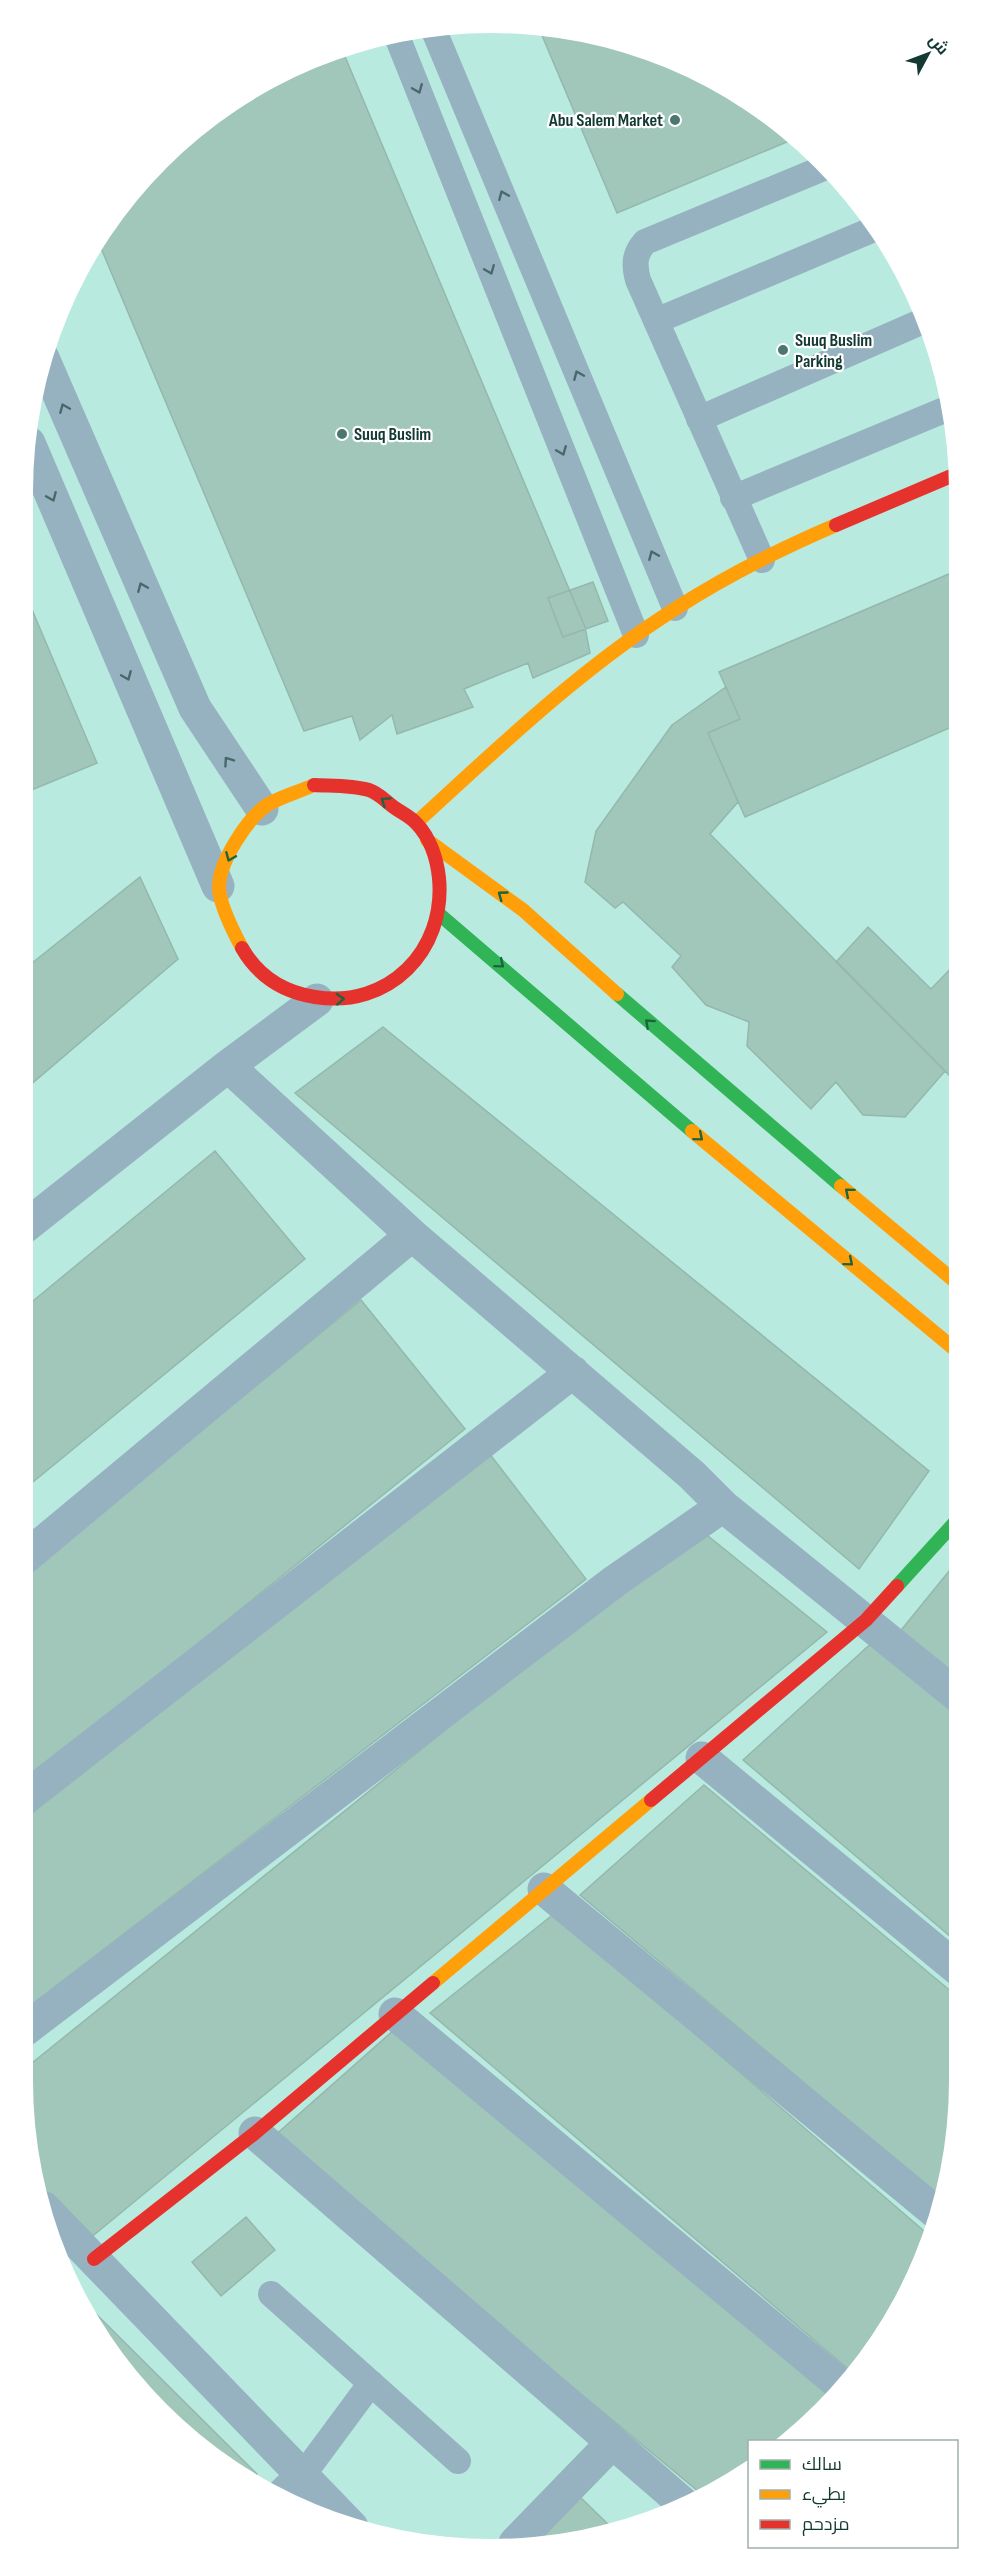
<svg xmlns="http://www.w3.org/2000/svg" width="982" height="2572" font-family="'Sofia Sans Condensed',Cairo,sans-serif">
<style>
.building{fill:#a1c6ba;stroke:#94b8ac;stroke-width:1.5}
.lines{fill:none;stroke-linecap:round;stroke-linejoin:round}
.lane{stroke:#96b2c0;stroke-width:26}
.street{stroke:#96b2c0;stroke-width:33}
.fast{stroke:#30b455;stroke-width:14}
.slow{stroke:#ff9f0a;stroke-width:14}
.jam{stroke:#e5322d;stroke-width:14}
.oneway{stroke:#47696b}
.oneway2{stroke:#1c643e}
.poi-dot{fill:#4c776f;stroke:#fff;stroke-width:2}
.labels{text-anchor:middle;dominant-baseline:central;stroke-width:4.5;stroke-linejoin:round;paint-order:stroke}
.poi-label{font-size:18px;font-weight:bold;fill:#123932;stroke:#fff;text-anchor:start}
</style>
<rect width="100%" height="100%" fill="#b9eae0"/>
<path class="building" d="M538,26L613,39L751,101L794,139L617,213Z
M341,47L585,627L590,653L533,678L528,663L464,689L473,707L397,734L392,715L360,740L352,716L304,731L98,241L120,206L182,139L257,85Z
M956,571V725L745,817L708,733L740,719L719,672Z
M593,582L608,621L563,637L548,598Z
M22,586L97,763L22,794V774L32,770L22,748Z
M726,687L740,719L708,733L738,802L710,834L945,1071L905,1117L863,1115L836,1082L811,1109L747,1046L749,1022L706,1005L672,967L681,956L623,902L615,908L585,882L596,831L672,725Z
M140,877L178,959L22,1092V971Z
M868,927L931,989L957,962V1083L836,962Z
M383,1027L929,1471L859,1569L295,1093Z
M215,1151L305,1259L22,1491V1310Z
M361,1300L465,1429L22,1785V1577Z
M489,1453L586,1579L22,2012V1821Z
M697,1527L827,1632L89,2239L40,2187L22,2071Z
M958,1560L959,1684L898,1634Z
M876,1639L959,1709V1944L743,1760Z
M704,1785L959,1998L960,2081L944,2200L580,1895Z
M555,1913L931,2237L911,2289L863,2366L854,2374L430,2013Z
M395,2029L830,2396L782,2442H750V2472L704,2496L272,2138Z
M246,2217L275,2250L221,2296L192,2262Z
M75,2293L257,2474L250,2481L139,2390L85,2315Z
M578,2495L615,2531L583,2540L532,2542Z"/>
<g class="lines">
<path class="lane" d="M432,26L675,608
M396,34L636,635
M656,321L874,229
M699,419L923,321
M733,498L949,408
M762,560L638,280C634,265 634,254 645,242L826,167
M271,2294L458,2461
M303,2475L371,2383"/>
<path class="street" d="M43,358L195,708L262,809
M29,443L218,886
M228,1066L412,1235L692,1475L723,1506L959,1697
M22,1229L228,1066L317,1000
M22,1560L412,1235
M702,1758L959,1970
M22,1800L573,1372
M544,1889L939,2215
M395,2014L842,2386
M22,2032L615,1581L723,1506
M255,2133L686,2506
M44,2208L352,2527
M280,2497L303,2475
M515,2543L612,2443"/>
<path class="fast" d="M439,914L692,1131
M617,994L841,1186
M897,1586L958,1519"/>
<path class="slow" d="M416,823C498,748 580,669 675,609C726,576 780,549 836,525
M427,840L523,910L617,994
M242,948C234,933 219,904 219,887C219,862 247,819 267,805C282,796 299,792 314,785
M692,1131L958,1352
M841,1186L958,1284
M433,1983L651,1800"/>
<path class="jam" d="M836,525L956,474
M242,948C258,976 283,992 315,997C388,1009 446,951 439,878C437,859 430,838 417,824C411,817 402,813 395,808C386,802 379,793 369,790C351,785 332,786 314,785
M651,1800L866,1620L897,1586
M94,2259L255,2133L433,1983"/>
</g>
<defs><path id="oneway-chevron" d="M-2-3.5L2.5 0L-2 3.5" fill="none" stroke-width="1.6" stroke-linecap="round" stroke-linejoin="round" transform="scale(1.5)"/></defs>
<g class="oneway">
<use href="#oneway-chevron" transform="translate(418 89) rotate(68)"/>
<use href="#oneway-chevron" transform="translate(503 195) rotate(-113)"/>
<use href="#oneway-chevron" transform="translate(490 270) rotate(68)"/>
<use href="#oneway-chevron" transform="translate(578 375) rotate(-113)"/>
<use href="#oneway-chevron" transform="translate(64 408) rotate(-113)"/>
<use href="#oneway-chevron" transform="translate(562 451) rotate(68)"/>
<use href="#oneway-chevron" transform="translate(52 497) rotate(67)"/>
<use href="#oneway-chevron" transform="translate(653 555) rotate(-113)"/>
<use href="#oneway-chevron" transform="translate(142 587) rotate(-113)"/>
<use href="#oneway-chevron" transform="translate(127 676) rotate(67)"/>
<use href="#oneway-chevron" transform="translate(228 761) rotate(-125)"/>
</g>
<g class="oneway2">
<use href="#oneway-chevron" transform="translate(385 801) rotate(-145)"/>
<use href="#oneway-chevron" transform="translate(230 857) rotate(113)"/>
<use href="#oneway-chevron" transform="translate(502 895) rotate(-144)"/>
<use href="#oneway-chevron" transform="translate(500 964) rotate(40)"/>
<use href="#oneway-chevron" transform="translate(340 999) rotate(-3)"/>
<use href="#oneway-chevron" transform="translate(649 1023) rotate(-138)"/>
<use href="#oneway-chevron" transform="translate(699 1137) rotate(40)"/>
<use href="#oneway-chevron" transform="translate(849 1192) rotate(-140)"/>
<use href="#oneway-chevron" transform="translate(849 1262) rotate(40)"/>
</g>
<g class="poi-dot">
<circle cx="675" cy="120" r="6"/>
<circle cx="783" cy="350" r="6"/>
<circle cx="342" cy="434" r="6"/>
</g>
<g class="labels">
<g class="poi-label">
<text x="663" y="120" text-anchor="end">Abu Salem Market</text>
<text x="795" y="340">Suuq Buslim<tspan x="795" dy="21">Parking</tspan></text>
<text x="354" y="434">Suuq Buslim</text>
</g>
</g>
<path d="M0 0H982V2572H0ZM491 33H491A458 458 0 0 1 949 491V2081A458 458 0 0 1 491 2539H491A458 458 0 0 1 33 2081V491A458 458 0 0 1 491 33Z" fill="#fff" fill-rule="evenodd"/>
<rect x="748" y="2440" width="210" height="108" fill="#ffffff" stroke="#a0b0ad" stroke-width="1.5"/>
<rect x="760" y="2460" width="30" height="9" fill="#30b455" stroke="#a0b0ad" stroke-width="1.5"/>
<text x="802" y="2470" font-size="18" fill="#123932">سالك</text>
<rect x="760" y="2490" width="30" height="9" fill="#ff9f0a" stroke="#a0b0ad" stroke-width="1.5"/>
<text x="802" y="2500" font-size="18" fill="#123932">بطيء</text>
<rect x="760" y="2520" width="30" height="9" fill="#e5322d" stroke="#a0b0ad" stroke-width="1.5"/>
<text x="802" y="2530" font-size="18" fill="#123932">مزدحم</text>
<g transform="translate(928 54) rotate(49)" stroke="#ffffff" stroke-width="4.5" paint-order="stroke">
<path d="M0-4.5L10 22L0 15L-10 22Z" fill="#123932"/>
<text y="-9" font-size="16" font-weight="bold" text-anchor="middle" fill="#123932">ش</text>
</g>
</svg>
